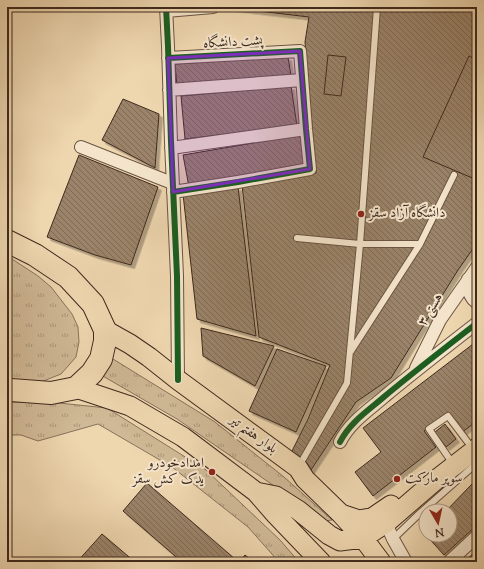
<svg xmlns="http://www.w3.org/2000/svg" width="484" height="569" font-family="'Sorts Mill Goudy',Amiri,serif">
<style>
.grass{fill:url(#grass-tufts);stroke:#88725a}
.building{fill:url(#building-back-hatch);stroke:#3f2a1e;filter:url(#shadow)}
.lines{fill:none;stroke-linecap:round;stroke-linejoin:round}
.lane-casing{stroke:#6b5542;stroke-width:8}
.street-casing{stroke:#6b5542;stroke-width:14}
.primary-casing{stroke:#3f2a1e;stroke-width:21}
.highway-casing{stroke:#3f2a1e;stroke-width:24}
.lane{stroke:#f4e4cb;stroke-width:6}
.street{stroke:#f4e4cb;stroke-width:12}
.primary{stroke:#eed6af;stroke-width:19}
.highway{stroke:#eed6af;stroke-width:22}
.cycleway-casing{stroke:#f4e4cb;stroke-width:8}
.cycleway{stroke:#1b5e20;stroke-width:6}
.marked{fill:#7b2cbf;fill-opacity:0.2;stroke:#7b2cbf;stroke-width:3;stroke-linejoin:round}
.poi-dot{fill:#8f2418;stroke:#f4e4cb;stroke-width:1.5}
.labels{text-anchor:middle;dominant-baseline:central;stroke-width:4;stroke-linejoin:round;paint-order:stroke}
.street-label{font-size:14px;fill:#3f2a1e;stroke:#f4e4cb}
.poi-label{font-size:14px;fill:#3f2a1e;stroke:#f4e4cb;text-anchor:start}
</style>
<defs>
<pattern id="grass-tufts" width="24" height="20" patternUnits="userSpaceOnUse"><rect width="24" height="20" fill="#d0b996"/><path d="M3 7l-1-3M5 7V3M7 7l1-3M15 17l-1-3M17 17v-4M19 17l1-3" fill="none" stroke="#aa977a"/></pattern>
<pattern id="building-back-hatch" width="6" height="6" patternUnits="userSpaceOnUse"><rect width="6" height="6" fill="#9a8369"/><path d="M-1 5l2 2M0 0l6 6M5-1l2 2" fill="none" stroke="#7f6b56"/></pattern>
<filter id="shadow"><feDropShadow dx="3.5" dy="3.5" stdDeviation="0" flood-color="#0004"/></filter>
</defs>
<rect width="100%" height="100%" fill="#eed6af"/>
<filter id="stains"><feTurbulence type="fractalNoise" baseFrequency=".005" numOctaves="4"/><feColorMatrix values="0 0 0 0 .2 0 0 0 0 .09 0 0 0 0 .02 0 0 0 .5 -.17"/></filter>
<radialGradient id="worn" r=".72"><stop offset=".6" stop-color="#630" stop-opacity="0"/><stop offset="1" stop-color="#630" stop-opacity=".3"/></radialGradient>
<path class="grass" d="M7,257L12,259L38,276L51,287L72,314L78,327L79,342L76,357L61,374L41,382L18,381L7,378Z
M113,359L215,422L284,477L332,520L325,521L177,419L101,375Z
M7,402L59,403L107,408L206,470L280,540L299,562H279L248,527L172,467L98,424L38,441L21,435H7Z"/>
<path class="building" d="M233,7H477V243L458,270L391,378L356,402L305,479L285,465L308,419L330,365L259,337L242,185L316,173L305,42L309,17L233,8Z
M328,55L346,57L341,96L324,94Z
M469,56L477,60V180L423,157Z
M288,57L291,76L177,86L175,64Z
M291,86L297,126L185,139L181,96Z
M123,99L159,114L155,168L102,140Z
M300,135L306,166L189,187L183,155Z
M79,155L158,187L131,265L95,255L47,237Z
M238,187L256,336L197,319L183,194Z
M201,328L274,346L255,386L203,356Z
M477,341V421L461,433L446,414L424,431L436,447L373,496L355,472L381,452L363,428Z
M277,349L326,366L296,432L249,411Z
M445,424L456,439L446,447L435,432Z
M477,481V525L444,555L426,535H450V511H446L472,484Z
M147,483L235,559L233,562H182L123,511Z
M102,534L135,562H77Z
M477,550V562H464Z
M245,555L254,562H239Z"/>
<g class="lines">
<defs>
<path id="lane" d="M474,7L477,9
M297,238L360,244H420
M351,351L420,244L454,175
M453,464L429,429L448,416L473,449
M299,466L347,383L360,244L377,7
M393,539L420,513L477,463"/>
<path id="street" d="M166,7L168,46L171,142L177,276L178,380
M166,11L213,7
M168,58L300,51L306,129L310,169L238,182L173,192
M169,90L302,80
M81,147L172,183
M171,148L306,129
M468,279C467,289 469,297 477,303
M416,368L440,320L477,267
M340,442C350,422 369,410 385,396C415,371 446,347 477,323
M386,523L393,539L406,562
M449,562L477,536"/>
<path id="primary" d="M105,330L130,344L149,357L178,380L298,468L305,479L341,514L363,538L381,562
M76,388L130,406L183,437L256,492L276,515L321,562
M256,492L276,496L298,510L329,535L340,541L363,538L386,523L437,479L477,448
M341,514L359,520L372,518L391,505"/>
<path id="highway" d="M7,241L35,255L68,277L93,304L105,330V341L101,359L92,373L76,388L51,393L11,390L7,389"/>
</defs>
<use href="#lane" class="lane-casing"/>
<use href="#street" class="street-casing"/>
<use href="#primary" class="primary-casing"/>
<use href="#highway" class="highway-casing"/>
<use href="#lane" class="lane"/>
<use href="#street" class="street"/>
<use href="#primary" class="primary"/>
<use href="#highway" class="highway"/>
<defs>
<path id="cycleway" d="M166,7L168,46L171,142L177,276L178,380
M168,58L300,51L306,129L310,169L238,182L173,192
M340,442C350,422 369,410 385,396C415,371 446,347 477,323"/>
</defs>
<use href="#cycleway" class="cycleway-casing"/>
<use href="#cycleway" class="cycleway"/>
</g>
<path class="marked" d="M300,51L310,169L173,192L168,58Z"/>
<g class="poi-dot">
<circle cx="361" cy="214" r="4"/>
<circle cx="212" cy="472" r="4"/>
<circle cx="397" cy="479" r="4"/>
</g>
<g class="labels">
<g class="street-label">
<text transform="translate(233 43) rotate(-3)">پشت دانشگاه</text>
<text transform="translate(431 310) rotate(-59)">هستی ۳</text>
<text transform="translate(253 435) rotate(36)">بلوار هفتم تیر</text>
</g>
<g class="poi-label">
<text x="369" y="214">دانشگاه آزاد سقز</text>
<text x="204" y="464" text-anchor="end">امدادخودرو<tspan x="204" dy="16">یدک کش سقز</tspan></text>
<text x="405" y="479">سوپر مارکت</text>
</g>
</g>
<rect width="484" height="569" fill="none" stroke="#eed6af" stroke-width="24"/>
<rect x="8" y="8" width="468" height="553" fill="none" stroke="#3f2a1e" stroke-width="2"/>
<rect x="12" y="12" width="460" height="545" fill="none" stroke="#3f2a1e"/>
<g transform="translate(438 523) rotate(171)"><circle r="19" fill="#f4e4cb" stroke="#ac9a86"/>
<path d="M0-3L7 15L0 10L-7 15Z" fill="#8f2418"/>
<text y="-6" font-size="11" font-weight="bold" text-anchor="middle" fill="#3f2a1e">N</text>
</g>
<rect width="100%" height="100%" filter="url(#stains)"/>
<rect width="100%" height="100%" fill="url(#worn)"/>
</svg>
